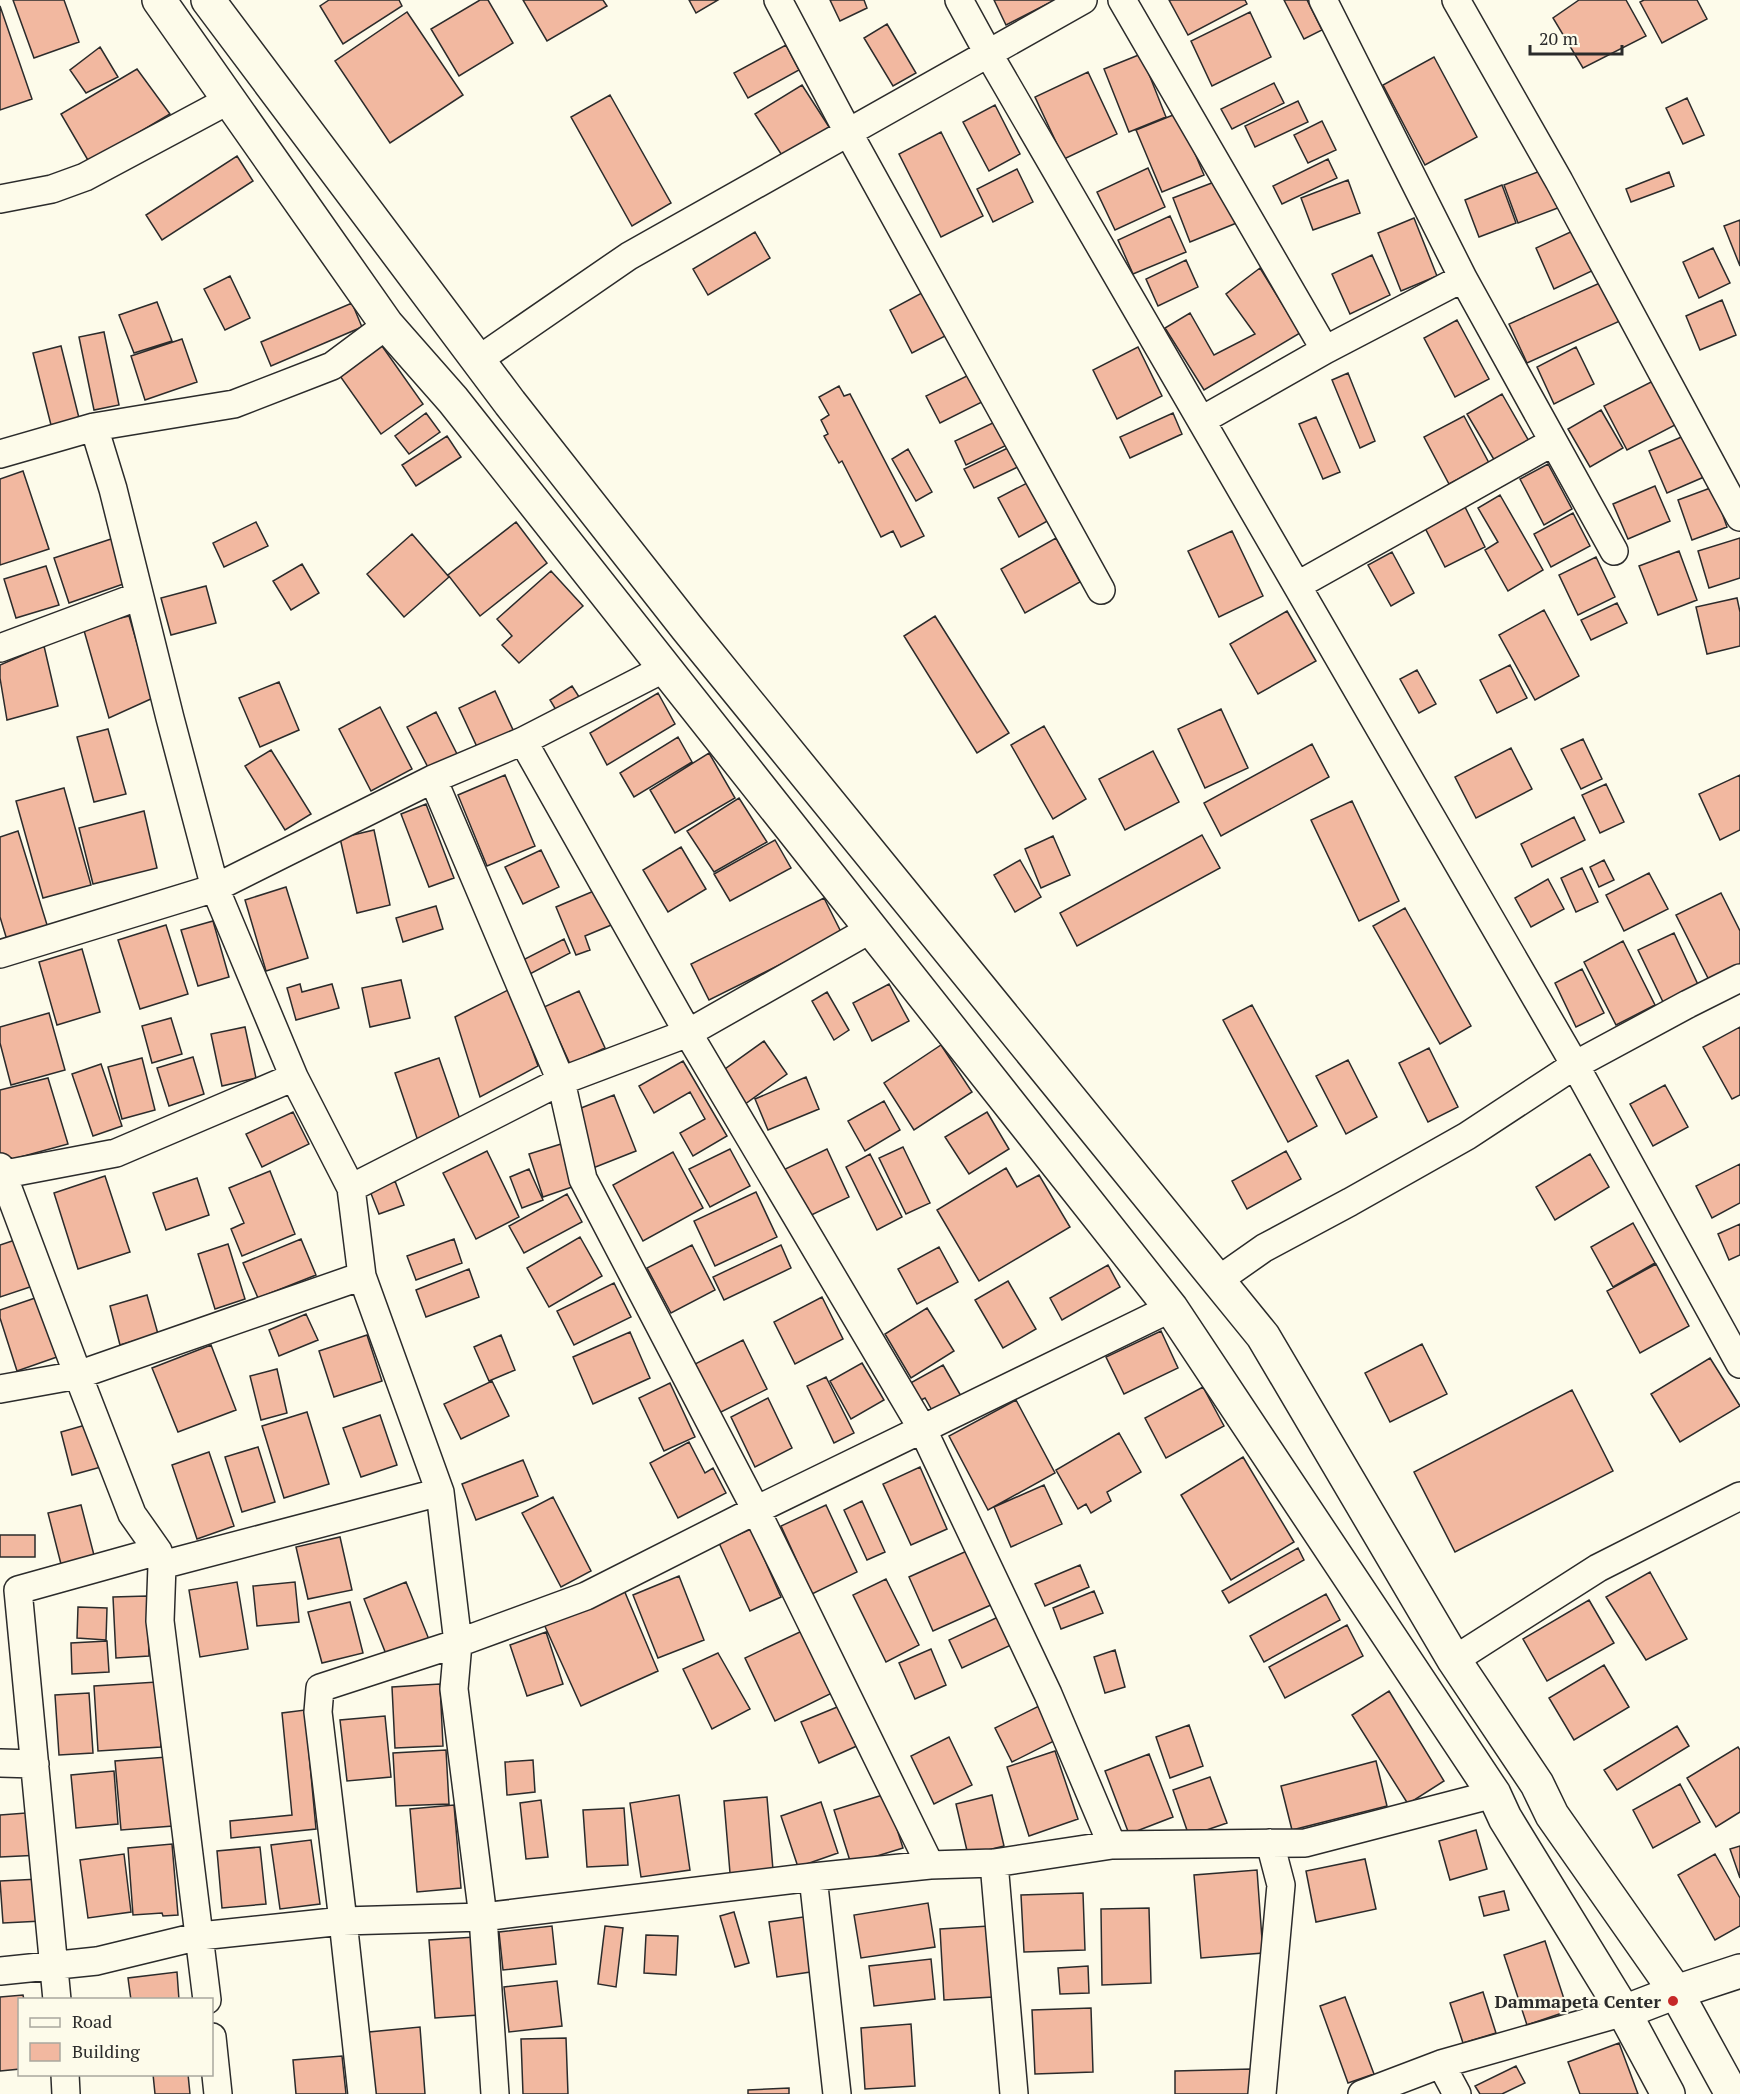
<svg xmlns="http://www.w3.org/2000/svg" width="1740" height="2094" font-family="'PT Serif',serif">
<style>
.building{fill:#f2b8a0;stroke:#2b2b2b;stroke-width:1.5}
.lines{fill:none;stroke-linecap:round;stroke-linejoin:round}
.street-casing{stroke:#2b2b2b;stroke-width:30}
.secondary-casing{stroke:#2b2b2b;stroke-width:36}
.highway-casing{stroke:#2b2b2b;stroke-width:36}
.street{stroke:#fdfbea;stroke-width:27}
.secondary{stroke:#fdfbea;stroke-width:33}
.highway{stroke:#fdfbea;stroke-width:33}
.poi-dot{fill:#c62828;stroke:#fdfbea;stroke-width:2}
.labels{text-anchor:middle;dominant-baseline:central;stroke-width:4.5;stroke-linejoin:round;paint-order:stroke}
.poi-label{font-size:18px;font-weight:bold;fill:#2b2b2b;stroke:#fdfbea;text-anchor:end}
</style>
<rect width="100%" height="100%" fill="#fdfbea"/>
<path class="building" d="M13,0H64L79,42L34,58Z
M329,0H399L402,6L343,44L320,6Z
M480,0H488L513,43L459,76L431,29Z
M523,0H603L607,6L547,41Z
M689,0H718L696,13Z
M830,0H864L867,8L840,21Z
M994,0H1055L1006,25Z
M1169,0H1245L1247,4L1188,35Z
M1284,0H1307L1322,30L1304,39Z
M1579,0H1626L1646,36L1583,68L1553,18Z
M1644,0H1697L1707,19L1662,43L1640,2Z
M0,6L32,99L0,110Z
M407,12L463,95L390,143L335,61Z
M1250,12L1271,57L1212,86L1191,41Z
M887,24L916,73L893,86L864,38Z
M786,45L799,70L748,98L734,73Z
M100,47L118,77L86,93L70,70Z
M1141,54L1166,117L1129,132L1104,69Z
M1434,57L1477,137L1425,165L1383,85Z
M137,69L170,114L89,162L61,114Z
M1088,72L1117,134L1064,159L1035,97Z
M1274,83L1284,103L1232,129L1221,109Z
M802,85L831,130L785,160L755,114Z
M610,95L671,203L632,226L571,117Z
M1687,98L1704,135L1683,144L1666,108Z
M1298,101L1308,122L1255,147L1245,126Z
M995,105L1020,154L989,171L963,122Z
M1178,113L1204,175L1162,192L1136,130Z
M1322,121L1336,150L1308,163L1294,135Z
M941,132L983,216L941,237L899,154Z
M237,156L253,181L162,240L146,215Z
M1328,159L1337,178L1282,204L1273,186Z
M1148,168L1165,207L1115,230L1097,192Z
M1548,168L1563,206L1518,223L1504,185Z
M1017,169L1033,202L993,222L977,189Z
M1669,172L1674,186L1631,202L1626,189Z
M1222,179L1239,222L1190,242L1173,198Z
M1348,180L1360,213L1313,230L1301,198Z
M1502,185L1516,223L1479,237L1465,200Z
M1170,216L1186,252L1133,274L1118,240Z
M1414,218L1437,276L1401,291L1378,233Z
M1740,220V266L1724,226Z
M1577,229L1596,269L1554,289L1536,248Z
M755,232L770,258L708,295L693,269Z
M1713,248L1730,283L1699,298L1683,262Z
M1372,255L1390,295L1350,314L1332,274Z
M1186,260L1198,287L1158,306L1146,279Z
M1260,268L1300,333L1204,390L1165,328L1190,313L1214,355L1255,334L1226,294Z
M230,276L250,318L225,330L204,289Z
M1602,282L1620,321L1527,363L1509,324Z
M931,288L953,332L912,353L890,310Z
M1722,300L1736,335L1700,350L1686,316Z
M157,302L172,341L134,353L119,315Z
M352,303L362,327L271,366L261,342Z
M1457,320L1489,379L1455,397L1424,338Z
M104,332L119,405L94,410L79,337Z
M182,339L197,382L145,400L131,356Z
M61,346L80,422L52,429L33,353Z
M382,346L423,404L381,434L340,376Z
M1138,347L1162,396L1117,419L1093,370Z
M1576,347L1594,384L1554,404L1537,367Z
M975,372L988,399L940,423L926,396Z
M1348,373L1375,441L1360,448L1332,380Z
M1655,380L1677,424L1627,450L1604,406Z
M839,386L844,396L850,394L924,536L901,547L893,531L881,537L842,461L839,463L824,436L828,434L821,420L829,415L819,397Z
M1502,394L1530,443L1496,463L1467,414Z
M1601,410L1623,448L1590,467L1568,429Z
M426,413L440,432L409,454L395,436Z
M1173,413L1182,434L1130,458L1120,437Z
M1464,416L1489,463L1449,484L1424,437Z
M1316,417L1340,472L1323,479L1299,424Z
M999,420L1011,443L966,465L955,441Z
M1686,435L1704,477L1667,493L1649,451Z
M447,436L461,457L416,486L402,465Z
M1016,444L1026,463L974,488L964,469Z
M908,449L932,492L916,501L892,459Z
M1548,464L1572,509L1544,525L1520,479Z
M23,471L49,549L0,565V479Z
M1031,481L1051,519L1019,537L998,498Z
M1655,486L1670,521L1628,539L1613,504Z
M1713,487L1727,527L1692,540L1678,500Z
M1500,495L1543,570L1508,591L1485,550L1498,542L1478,508Z
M1464,505L1485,547L1445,567L1423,524Z
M1573,513L1590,546L1551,567L1534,534Z
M256,522L268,546L224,567L213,543Z
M516,522L547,563L480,616L448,575Z
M1232,531L1263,596L1219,617L1188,551Z
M412,534L449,577L404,617L367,574Z
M114,538L129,582L69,603L54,558Z
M1056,538L1080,582L1025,613L1001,569Z
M1740,538V578L1709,588L1698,551Z
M1679,551L1697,600L1658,615L1639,566Z
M1392,552L1414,593L1391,606L1368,565Z
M1596,557L1615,597L1578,615L1559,575Z
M302,564L319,593L291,610L273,581Z
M46,566L59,605L16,618L4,579Z
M551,571L583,606L519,663L502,645L512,636L497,619Z
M206,586L216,623L171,635L161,598Z
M1737,598L1740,612V646L1707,654L1696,607Z
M1617,603L1627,623L1591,640L1581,620Z
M1544,610L1579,676L1535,700L1499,635Z
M1287,611L1316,661L1258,694L1230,644Z
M129,616L153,698L109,718L83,627Z
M935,616L1009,733L977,753L904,636Z
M44,646L58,706L7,720L0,678V665Z
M1510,665L1527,698L1497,713L1480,680Z
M1417,670L1436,704L1419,713L1400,679Z
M279,682L299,730L260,747L239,698Z
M572,686L585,706L562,720L550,700Z
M495,691L514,732L478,749L459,708Z
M658,693L675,724L607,765L590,733Z
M380,707L412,769L371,791L339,729Z
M1221,709L1248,768L1205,788L1178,729Z
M436,712L460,760L432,775L407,727Z
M1044,726L1086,799L1053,819L1011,745Z
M108,729L126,794L94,802L77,737Z
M678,737L692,762L634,797L620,773Z
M1583,739L1602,779L1581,789L1561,749Z
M1312,744L1329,777L1221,836L1204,803Z
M1511,748L1532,789L1476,818L1455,777Z
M271,750L311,814L285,830L245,766Z
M1153,751L1179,802L1125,830L1099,779Z
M709,753L735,798L675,833L650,790Z
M505,775L535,846L487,866L458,795Z
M1740,775V830L1720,840L1699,794Z
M1606,784L1624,822L1600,833L1582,795Z
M64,788L91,885L43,898L16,801Z
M739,798L767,842L714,872L687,831Z
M1352,801L1399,901L1359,921L1311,820Z
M426,804L454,878L429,887L401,814Z
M144,811L157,868L93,884L79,828Z
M1574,817L1585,840L1532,867L1521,844Z
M374,830L390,905L357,913L340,838Z
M18,831L48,928L7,940L0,917V837Z
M1202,835L1220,868L1077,946L1060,913Z
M1053,836L1070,875L1041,888L1025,849Z
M775,840L791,868L730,901L714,874Z
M681,847L706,889L668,912L643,870Z
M541,850L559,887L523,904L505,867Z
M1020,860L1041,897L1015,912L994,875Z
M1604,860L1614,880L1599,887L1590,867Z
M1582,868L1598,902L1576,912L1561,878Z
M1649,873L1668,909L1624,931L1606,895Z
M1548,879L1564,909L1531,927L1515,898Z
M286,887L308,958L266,971L245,900Z
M601,888L616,923L585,936L590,950L576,955L556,907Z
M1721,893L1740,931V972L1712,986L1676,915Z
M824,898L842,934L709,1000L691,964Z
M436,906L443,929L403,942L396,918Z
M1405,908L1471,1026L1440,1044L1373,926Z
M213,921L229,977L198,986L181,930Z
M166,925L188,994L140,1009L118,940Z
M1674,933L1700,989L1665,1006L1638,950Z
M564,939L570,953L528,975L521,961Z
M1623,941L1655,1005L1616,1025L1584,962Z
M82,949L100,1012L57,1025L39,962Z
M1582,969L1604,1013L1576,1027L1555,983Z
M401,980L410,1018L370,1027L362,988Z
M300,984L302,992L332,984L339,1008L296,1020L287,988Z
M889,984L909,1021L872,1041L853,1003Z
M510,989L538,1066L480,1097L455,1017Z
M579,991L605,1048L570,1064L544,1007Z
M827,992L849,1030L834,1040L812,1001Z
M1252,1005L1317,1126L1288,1142L1223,1020Z
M49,1013L65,1070L11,1085L0,1043V1027Z
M171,1018L182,1054L152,1063L142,1026Z
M245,1027L256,1078L222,1086L211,1034Z
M1740,1027V1095L1732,1099L1703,1047Z
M764,1041L787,1074L741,1107L718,1074Z
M941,1045L972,1092L914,1130L884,1083Z
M1429,1048L1458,1107L1428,1122L1399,1063Z
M193,1057L204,1094L169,1106L157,1068Z
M142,1058L155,1110L122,1119L108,1067Z
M439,1058L463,1128L419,1144L395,1073Z
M1348,1060L1377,1117L1346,1134L1316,1076Z
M683,1061L727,1136L693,1156L680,1133L705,1119L690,1092L654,1113L639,1086Z
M101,1064L122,1126L93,1136L72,1074Z
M806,1077L819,1109L768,1130L755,1099Z
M48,1078L68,1144L2,1162L0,1153V1090Z
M1665,1085L1688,1127L1653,1146L1630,1104Z
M614,1095L636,1151L593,1168L571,1112Z
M884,1101L900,1130L865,1151L848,1121Z
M293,1112L309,1144L262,1167L246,1134Z
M987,1112L1009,1149L969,1174L945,1137Z
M561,1144L575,1186L543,1197L529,1154Z
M903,1147L930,1203L906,1214L879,1158Z
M730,1149L750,1186L710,1207L689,1169Z
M827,1149L849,1197L801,1220L779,1172Z
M487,1151L519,1217L476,1239L443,1173Z
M1286,1151L1301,1179L1247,1209L1232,1181Z
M673,1152L703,1208L643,1241L613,1185Z
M870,1154L902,1217L877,1230L846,1167Z
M1590,1154L1609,1187L1555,1220L1536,1187Z
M1740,1164V1203L1712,1218L1696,1186Z
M1006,1168L1017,1187L1039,1175L1070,1227L979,1281L937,1210Z
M529,1169L543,1200L522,1208L510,1177Z
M270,1171L295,1234L242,1256L231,1229L244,1223L229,1188Z
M105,1176L130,1252L78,1269L54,1193Z
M197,1178L209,1215L166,1230L153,1193Z
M395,1181L404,1205L379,1214L370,1191Z
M756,1192L777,1237L715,1266L694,1221Z
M567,1194L582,1222L524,1253L509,1226Z
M1633,1223L1655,1263L1613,1287L1591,1247Z
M1740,1224V1255L1729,1260L1718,1234Z
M580,1237L602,1276L549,1307L527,1268Z
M21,1238L36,1285L0,1297V1245Z
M301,1239L316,1275L258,1298L243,1263Z
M454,1239L462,1263L416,1280L407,1256Z
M228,1244L245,1299L215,1309L198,1254Z
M692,1245L715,1290L671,1313L647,1268Z
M781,1245L791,1268L724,1300L713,1277Z
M939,1247L958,1282L917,1304L898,1269Z
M1656,1264L1689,1326L1640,1353L1607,1291Z
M1108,1265L1120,1287L1062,1320L1050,1298Z
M469,1269L479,1297L426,1317L416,1290Z
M1008,1281L1036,1329L1003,1348L975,1300Z
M614,1283L631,1317L574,1345L557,1311Z
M147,1295L158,1334L120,1345L110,1306Z
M38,1297L57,1357L17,1371L0,1318V1310Z
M822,1297L843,1339L795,1364L774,1322Z
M927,1308L954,1351L911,1378L885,1334Z
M306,1314L318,1340L279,1356L269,1330Z
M1161,1331L1178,1368L1124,1394L1106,1357Z
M630,1332L650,1378L593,1404L573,1357Z
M367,1335L382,1381L334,1397L319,1351Z
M501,1335L515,1370L489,1381L474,1347Z
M743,1340L767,1389L719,1413L695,1364Z
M1422,1344L1447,1394L1390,1422L1365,1373Z
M211,1345L236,1410L178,1432L152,1368Z
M1710,1358L1740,1406L1680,1442L1651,1394Z
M862,1363L884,1400L851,1419L830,1381Z
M943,1365L961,1396L933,1412L925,1398L915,1403L905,1386Z
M277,1369L287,1413L261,1420L250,1376Z
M826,1377L854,1433L834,1443L807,1386Z
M492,1381L509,1416L461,1439L444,1404Z
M670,1383L695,1437L664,1451L639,1398Z
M1203,1387L1224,1426L1166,1458L1145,1418Z
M1572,1390L1613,1471L1455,1552L1414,1472Z
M768,1398L792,1448L755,1467L731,1417Z
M1016,1400L1055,1473L988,1510L949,1436Z
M307,1412L329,1484L284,1498L262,1426Z
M380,1415L397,1465L361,1477L343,1428Z
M89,1424L101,1467L72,1475L61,1432Z
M1119,1433L1141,1472L1107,1492L1111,1501L1091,1513L1086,1504L1078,1509L1056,1470Z
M689,1442L705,1473L713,1468L726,1493L678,1518L650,1463Z
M258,1447L275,1502L242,1512L225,1457Z
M209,1452L234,1526L197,1539L172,1465Z
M1243,1457L1294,1542L1231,1580L1181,1495Z
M523,1460L538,1496L476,1520L462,1484Z
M920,1467L947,1529L911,1545L883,1484Z
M1044,1485L1062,1524L1011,1547L994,1507Z
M553,1497L591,1571L561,1587L522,1513Z
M862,1501L885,1552L867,1560L844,1510Z
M81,1505L95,1559L62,1568L48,1513Z
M826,1505L857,1572L812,1594L781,1526Z
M751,1529L781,1597L750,1611L719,1543Z
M0,1535H35V1557H0Z
M340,1537L352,1590L308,1599L296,1547Z
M1298,1548L1304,1560L1229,1603L1222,1591Z
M969,1550L993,1604L933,1631L909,1577Z
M1080,1565L1089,1587L1045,1606L1035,1584Z
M1650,1572L1687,1639L1646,1660L1606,1597Z
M679,1576L704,1640L658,1658L633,1595Z
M886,1579L919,1645L886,1662L853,1595Z
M237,1582L248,1649L200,1657L189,1590Z
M295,1582L299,1622L257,1626L253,1586Z
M406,1582L430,1642L388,1659L364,1599Z
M624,1590L658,1671L581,1706L543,1622Z
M1094,1591L1103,1613L1061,1629L1053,1608Z
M1326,1594L1340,1620L1264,1662L1250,1636Z
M147,1596L149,1656L116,1658L113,1597Z
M1589,1600L1614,1643L1547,1681L1523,1639Z
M350,1602L363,1653L322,1663L308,1612Z
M78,1607L107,1608L106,1640L77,1638Z
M998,1617L1011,1645L962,1668L949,1640Z
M1347,1625L1363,1656L1285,1698L1269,1667Z
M802,1631L832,1693L775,1721L745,1658Z
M546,1632L563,1684L527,1696L510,1645Z
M107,1641L109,1672L72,1674L71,1643Z
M931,1649L946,1685L915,1699L899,1663Z
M1115,1650L1125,1687L1105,1693L1094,1657Z
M718,1653L750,1709L712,1729L683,1669Z
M1604,1665L1629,1707L1574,1740L1549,1698Z
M157,1682L161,1747L98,1751L94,1686Z
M440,1684L443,1746L395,1748L392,1687Z
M1389,1691L1444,1781L1408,1804L1352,1715Z
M89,1693L93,1753L59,1755L55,1695Z
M1043,1704L1060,1738L1012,1762L995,1728Z
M842,1705L859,1745L819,1763L801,1722Z
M305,1710L316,1829L231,1838L230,1821L292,1815L282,1713Z
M385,1716L391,1777L347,1781L340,1720Z
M1189,1725L1203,1766L1170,1778L1156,1737Z
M1677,1726L1689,1746L1617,1790L1604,1770Z
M949,1737L972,1785L934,1804L911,1756Z
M1738,1747L1740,1750V1812L1716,1827L1687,1778Z
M446,1750L449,1804L396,1806L393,1753Z
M1055,1751L1078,1819L1029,1836L1007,1767Z
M1149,1754L1173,1817L1129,1834L1105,1771Z
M167,1757L173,1826L121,1830L115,1761Z
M533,1760L535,1792L507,1795L505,1762Z
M1376,1761L1387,1806L1292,1830L1281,1786Z
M114,1771L118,1824L76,1828L71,1775Z
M1210,1777L1227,1823L1189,1836L1173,1790Z
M1680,1784L1700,1822L1653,1848L1633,1810Z
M886,1794L903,1848L851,1864L834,1810Z
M679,1795L690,1870L641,1877L630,1803Z
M992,1795L1004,1846L968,1855L956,1804Z
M767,1797L773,1870L730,1873L724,1801Z
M541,1800L548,1857L526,1859L520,1803Z
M821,1802L838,1853L798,1867L781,1816Z
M454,1805L461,1888L417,1892L410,1809Z
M624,1808L628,1865L587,1867L583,1810Z
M39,1812L41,1855L0,1857V1815Z
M1476,1830L1487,1869L1450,1880L1439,1841Z
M311,1840L320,1904L280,1909L271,1845Z
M172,1844L178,1915L163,1916L162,1913L133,1915L128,1848Z
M1740,1846V1878L1730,1849Z
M260,1847L266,1904L222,1908L217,1851Z
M124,1854L131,1912L88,1918L80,1860Z
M1715,1854L1740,1898V1926L1715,1940L1678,1875Z
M1365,1859L1376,1909L1316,1922L1306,1871Z
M1257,1870L1263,1953L1201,1958L1194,1875Z
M39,1879L42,1921L3,1923L0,1881Z
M1504,1891L1509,1910L1484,1916L1479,1897Z
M1083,1893L1085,1950L1024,1952L1021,1895Z
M928,1903L935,1947L861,1958L854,1915Z
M1149,1908L1151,1983L1102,1985L1101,1909Z
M734,1912L749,1963L735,1967L720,1916Z
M810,1916L817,1971L777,1977L769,1922Z
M552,1926L556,1964L503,1970L499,1932Z
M605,1926L623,1928L616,1987L598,1984Z
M989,1926L993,1997L944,2000L940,1929Z
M646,1935L678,1936L676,1975L644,1973Z
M475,1937L479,2015L435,2018L429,1940Z
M1545,1941L1568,2011L1527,2025L1504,1955Z
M931,1959L935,1999L874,2006L869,1966Z
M1088,1966L1089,1993L1060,1994L1058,1968Z
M177,1972L179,2000H131L128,1978Z
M557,1981L562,2026L509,2032L504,1987Z
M1483,1992L1496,2033L1463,2043L1450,2003Z
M23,1995L24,2000H20V2069L0,2071V1997Z
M1345,1997L1374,2074L1348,2083L1320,2006Z
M1091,2008L1093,2072L1035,2074L1032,2010Z
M911,2024L915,2086L865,2089L861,2028Z
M420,2027L425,2094H374L369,2032Z
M566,2038L568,2094H523L521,2039Z
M1619,2043L1638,2094H1580L1568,2062Z
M342,2056L346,2094H296L293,2060Z
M1516,2066L1525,2083L1502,2094H1480L1475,2086Z
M1251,2069L1252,2094H1175V2071Z
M153,2074H188L190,2094H155Z
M789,2088V2094H748V2090Z"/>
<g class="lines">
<defs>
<path id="street" d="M778,0L848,132L1101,590
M959,0L988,53L1575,1065L1740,1364
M1122,0L1325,350
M1323,0L1463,278L1614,551
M1456,0L1559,181L1740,517
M0,199L52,189L85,177L229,100
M478,360L629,256L1083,0
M1202,420L1325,350L1463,278
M94,427L113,489L170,718L215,888L294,1077L351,1188L362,1276L440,1492L458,1643L320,1688L318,1712L343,1921L362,2094
M0,454L94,427L234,404L332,366L387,325
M1298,585L1553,442
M0,648L139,596
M523,741L688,1033L923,1430L1048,1694L1112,1845
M433,779L561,1081L583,1179L756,1510L930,1865
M0,954L215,888L433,779L523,741L665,668
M0,1167L78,1375L132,1514L158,1551L162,1565L160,1621L207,2000
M0,1175L116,1153L294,1077
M351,1188L561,1081L688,1033L871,929
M1217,1281L1264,1248L1350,1202L1467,1136L1575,1065L1688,1004L1740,978
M0,1389L78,1375L362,1276
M162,1565L440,1492
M1454,1660L1598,1568L1740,1496
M0,1763L35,1764
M994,1863L1014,2094
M813,1877L837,2094
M0,1971L97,1961L200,1936L343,1921L483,1917L813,1877L930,1865L994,1863L1112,1845L1305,1843L1494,1794
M57,2000L18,1590L158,1551
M212,2037L218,2094
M1441,2064L1457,2094
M65,2074L66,2094
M495,2094L483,1917L454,1689L458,1643L586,1596L756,1510L1171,1308
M1262,2094L1281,1885L1270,1843
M1362,2094L1441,2064L1624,2012"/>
<path id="secondary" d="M1624,2012L1676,1992L1740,1971"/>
<path id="highway" d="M159,0L387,325L453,400L1171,1308L1494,1794L1505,1818L1624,2012L1668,2094
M208,0L510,403L687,628L1263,1336L1454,1660L1537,1784L1552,1815L1676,1992L1732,2094"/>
</defs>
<use href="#street" class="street-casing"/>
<use href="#secondary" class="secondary-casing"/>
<use href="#highway" class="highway-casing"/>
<use href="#street" class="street"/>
<use href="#secondary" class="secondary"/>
<use href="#highway" class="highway"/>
</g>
<circle class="poi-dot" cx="1673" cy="2001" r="6"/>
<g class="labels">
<g class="poi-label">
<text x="1661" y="2001">Dammapeta Center</text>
</g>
</g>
<rect x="18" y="1998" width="195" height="78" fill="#fdfbea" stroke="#a9a89e" stroke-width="1.5"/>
<rect x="30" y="2018" width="30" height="9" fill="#fdfbea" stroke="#a9a89e" stroke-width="1.5"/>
<text x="72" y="2028" font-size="18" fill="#2b2b2b">Road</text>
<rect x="30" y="2043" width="30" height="18" fill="#f2b8a0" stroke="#a9a89e" stroke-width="1.5"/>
<text x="72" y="2058" font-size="18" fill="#2b2b2b">Building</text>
<path d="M1530 45v9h92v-9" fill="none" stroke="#2b2b2b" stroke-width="3"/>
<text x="1539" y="45" font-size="18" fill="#2b2b2b" stroke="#fdfbea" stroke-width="4.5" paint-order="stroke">20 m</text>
</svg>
